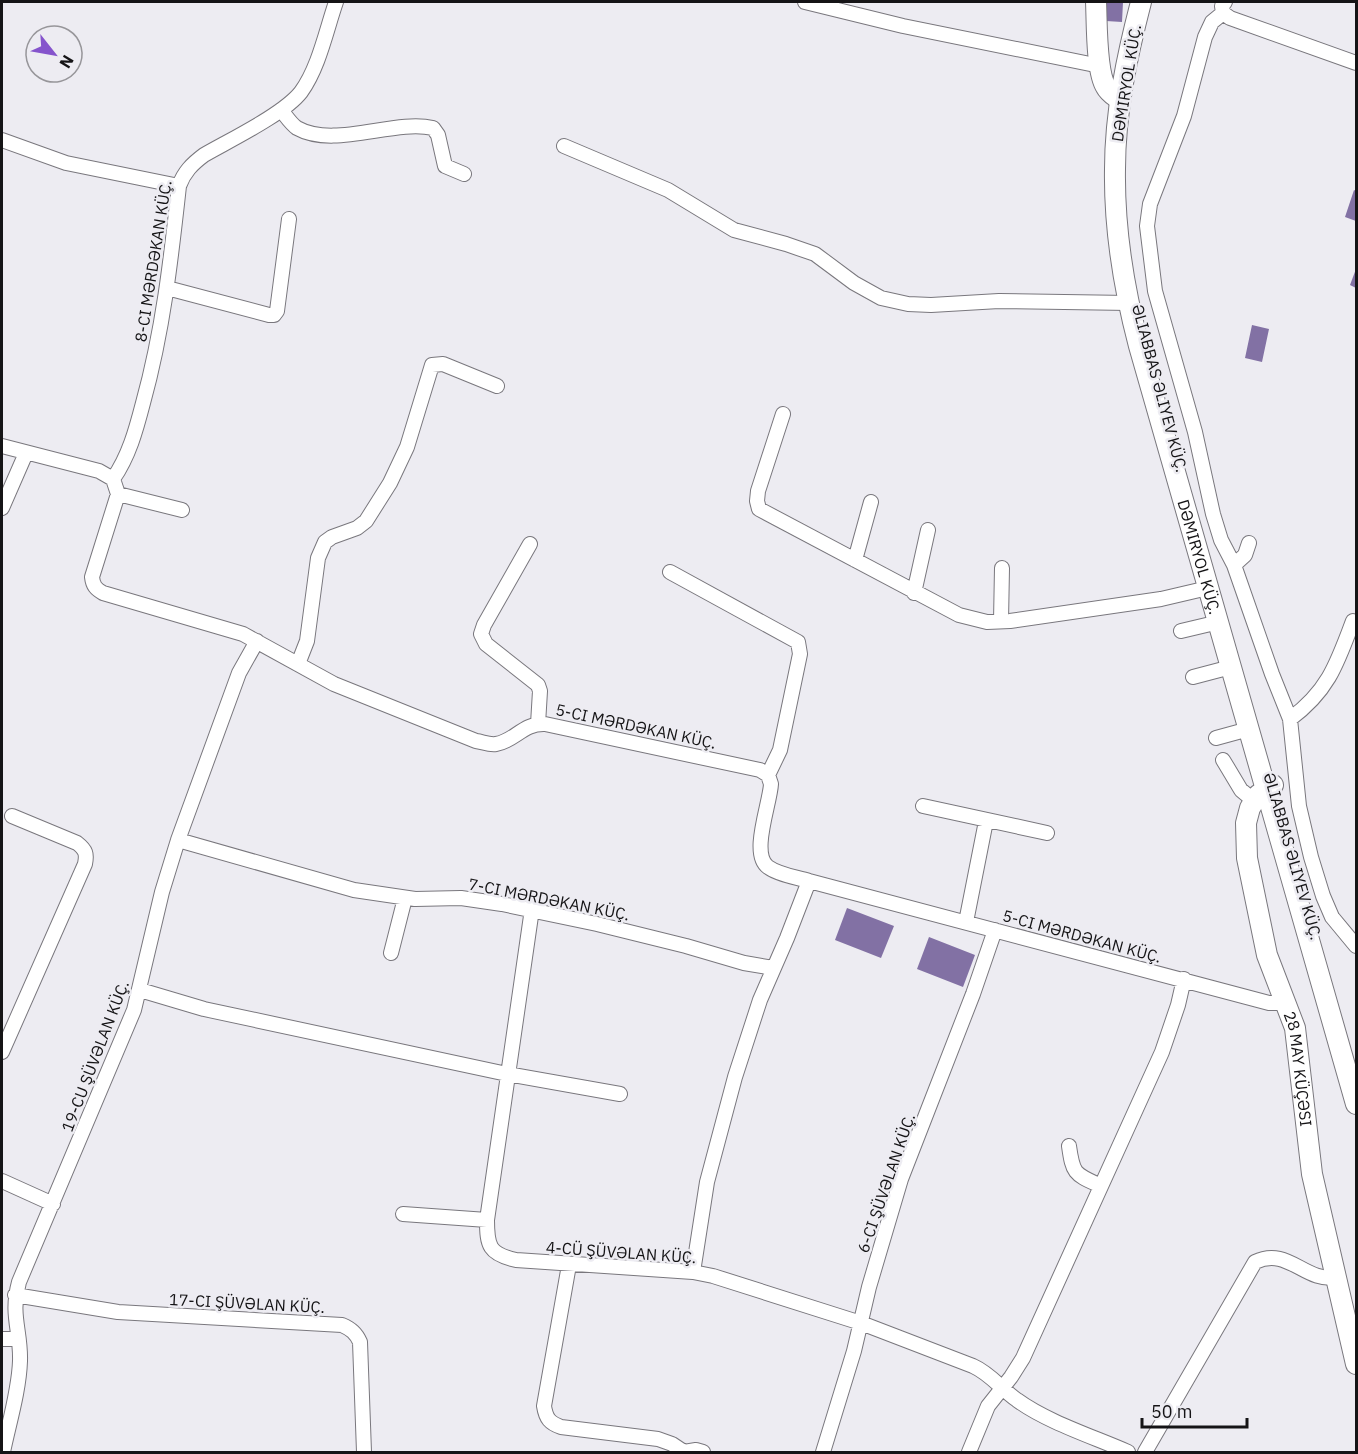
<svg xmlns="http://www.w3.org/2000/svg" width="1358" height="1454" font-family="'IBM Plex Sans',sans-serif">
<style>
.building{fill:#8271a4}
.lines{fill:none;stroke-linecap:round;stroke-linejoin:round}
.street-casing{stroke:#79777d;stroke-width:16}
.secondary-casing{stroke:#79777d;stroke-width:22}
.street{stroke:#fff;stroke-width:14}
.secondary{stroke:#fff;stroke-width:20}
.labels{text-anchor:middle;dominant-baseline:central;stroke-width:5;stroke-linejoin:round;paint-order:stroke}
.street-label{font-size:16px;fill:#151416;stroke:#edecf2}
</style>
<rect width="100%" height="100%" fill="#edecf2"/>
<path class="building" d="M1107,2H1123L1122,22L1106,21Z
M1354,190L1356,191V221L1345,217Z
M1356,269V288L1350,285Z
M1252,325L1269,329L1262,362L1245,358Z
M847,908L894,926L881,958L835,940Z
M929,937L975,955L963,987L917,969Z"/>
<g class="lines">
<defs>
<path id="street" d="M805,2L903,26L1100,66
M1225,2L1222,6L1223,13L1230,18L1356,63
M1223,13L1212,22L1205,37L1184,116L1150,204L1147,226L1155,291L1195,432L1213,514L1221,540L1234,565L1272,674L1290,719L1299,806L1311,857L1323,896L1332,917L1356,946
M281,110C286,116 291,124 297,128C334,149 394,119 433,128L438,135L445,166L464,174
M2,140L66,163L179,186
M564,146L668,190L734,230L786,244L815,254L854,283L881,298L908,304L931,305L999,301L1129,303
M167,288L269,315H274L277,311L289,219
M783,414L758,491L757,501L759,509L959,615L987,622L1010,621L1161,599L1208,588
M2,446L99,471L113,479L118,494L92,577C93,586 96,589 103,593L243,634L334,684L476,741C483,742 489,745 496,744C515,741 523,723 545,724L760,770L768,775L771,784C770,804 750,854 768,867C779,875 796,877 809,881L1269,1003H1285
M113,479C129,456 136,430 143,403C163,331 171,259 179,186C184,172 192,164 204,155C230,140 284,114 301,92C319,67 326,31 336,2
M118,494L182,510
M2,508L26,453
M530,544L484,625L481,634L486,644L538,685L540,691L538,724
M855,560L871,502
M1234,565L1245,555L1249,543
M670,572L798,642L800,654L780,750L768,775
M914,593L928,530
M1001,621L1002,568
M1181,631L1219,622
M298,664L307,641L318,558L325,542L332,537L357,528L366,521L390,483L407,447L432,365L443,364L497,386
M1193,677L1231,667
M1290,719C1328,691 1337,664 1353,621
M1216,738L1249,729
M1223,760L1241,790L1253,800
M923,806L1047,833
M178,840L354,890L415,899L461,898L502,904L597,924L686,946L744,963L773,968
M532,909L487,1220C487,1246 489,1254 516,1260L693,1272L713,1276L861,1323L973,1366C991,1374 1001,1389 1017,1400C1047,1422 1094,1437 1128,1452
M966,922L986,821
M391,953L405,898
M140,990L204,1009L507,1074L620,1094
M2,1052L85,864C87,854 86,850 77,843L12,816
M1069,1146C1073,1175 1075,1174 1101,1186
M2,1181L53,1204
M403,1214L487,1220
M569,1265L544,1406C546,1419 550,1423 561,1427L658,1439L672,1444L684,1452
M693,1272L707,1182L735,1077L760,1000L787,938L809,881
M15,1295L118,1312L342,1325C351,1329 356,1333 360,1342L364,1452
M2,1339H18
M3,1452C9,1423 19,1391 20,1361C21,1331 10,1315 19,1282L134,1010L162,892L178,840L239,673L257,641
M684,1452L696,1450L703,1452
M823,1452L854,1351L869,1287L901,1179L973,994L995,930
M969,1452L988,1406L1011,1377L1023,1358L1162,1052L1178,1005L1184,979
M1145,1452L1255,1262C1288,1246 1305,1283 1336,1277"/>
<g id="secondary">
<path d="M1096,2C1097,22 1096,72 1106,87C1109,93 1115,96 1120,100"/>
<path id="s1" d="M1141,2C1127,56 1115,112 1115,169C1114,229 1124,289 1139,346L1356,1104"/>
<path id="s2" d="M1273,785L1258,795L1250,808L1246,823L1247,858L1267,955L1295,1028L1312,1174L1356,1364"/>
</g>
</defs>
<use href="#street" class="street-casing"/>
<use href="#secondary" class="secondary-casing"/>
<use href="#street" class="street"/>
<use href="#secondary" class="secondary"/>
</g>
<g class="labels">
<g class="street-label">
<text transform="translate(1126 83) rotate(-81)">DƏMIRYOL KÜÇ.</text>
<text transform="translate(153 261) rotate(-81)">8-CI MƏRDƏKAN KÜÇ.</text>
<text transform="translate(1160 388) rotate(75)">ƏLIABBAS ƏLIYEV KÜÇ.</text>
<text stroke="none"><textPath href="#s1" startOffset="568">DƏMIRYOL KÜÇ.</textPath></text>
<text transform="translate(636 726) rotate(12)">5-CI MƏRDƏKAN KÜÇ.</text>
<text transform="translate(1293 856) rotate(74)">ƏLIABBAS ƏLIYEV KÜÇ.</text>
<text transform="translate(549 899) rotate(11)">7-CI MƏRDƏKAN KÜÇ.</text>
<text transform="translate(1082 936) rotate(15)">5-CI MƏRDƏKAN KÜÇ.</text>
<text transform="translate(95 1056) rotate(-69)">19-CU ŞÜVƏLAN KÜÇ.</text>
<text stroke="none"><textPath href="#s2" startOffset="302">28 MAY KÜÇƏSI</textPath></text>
<text transform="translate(886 1183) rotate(-71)">6-CI ŞÜVƏLAN KÜÇ.</text>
<text transform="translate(621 1252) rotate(4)">4-CÜ ŞÜVƏLAN KÜÇ.</text>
<text transform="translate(247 1303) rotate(3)">17-CI ŞÜVƏLAN KÜÇ.</text>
</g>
</g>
<rect width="1358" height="1454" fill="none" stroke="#151416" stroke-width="6"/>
<g transform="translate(54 54) rotate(121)"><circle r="28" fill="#edecf2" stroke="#97969a" stroke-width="1.5"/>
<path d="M0-4.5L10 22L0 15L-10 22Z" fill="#8554cc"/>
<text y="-9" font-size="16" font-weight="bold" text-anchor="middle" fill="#151416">N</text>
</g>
<path d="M1142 1418v9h105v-9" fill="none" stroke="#151416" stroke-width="3"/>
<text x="1151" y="1418" font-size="18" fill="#151416" stroke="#edecf2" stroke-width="4.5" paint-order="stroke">50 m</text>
</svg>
